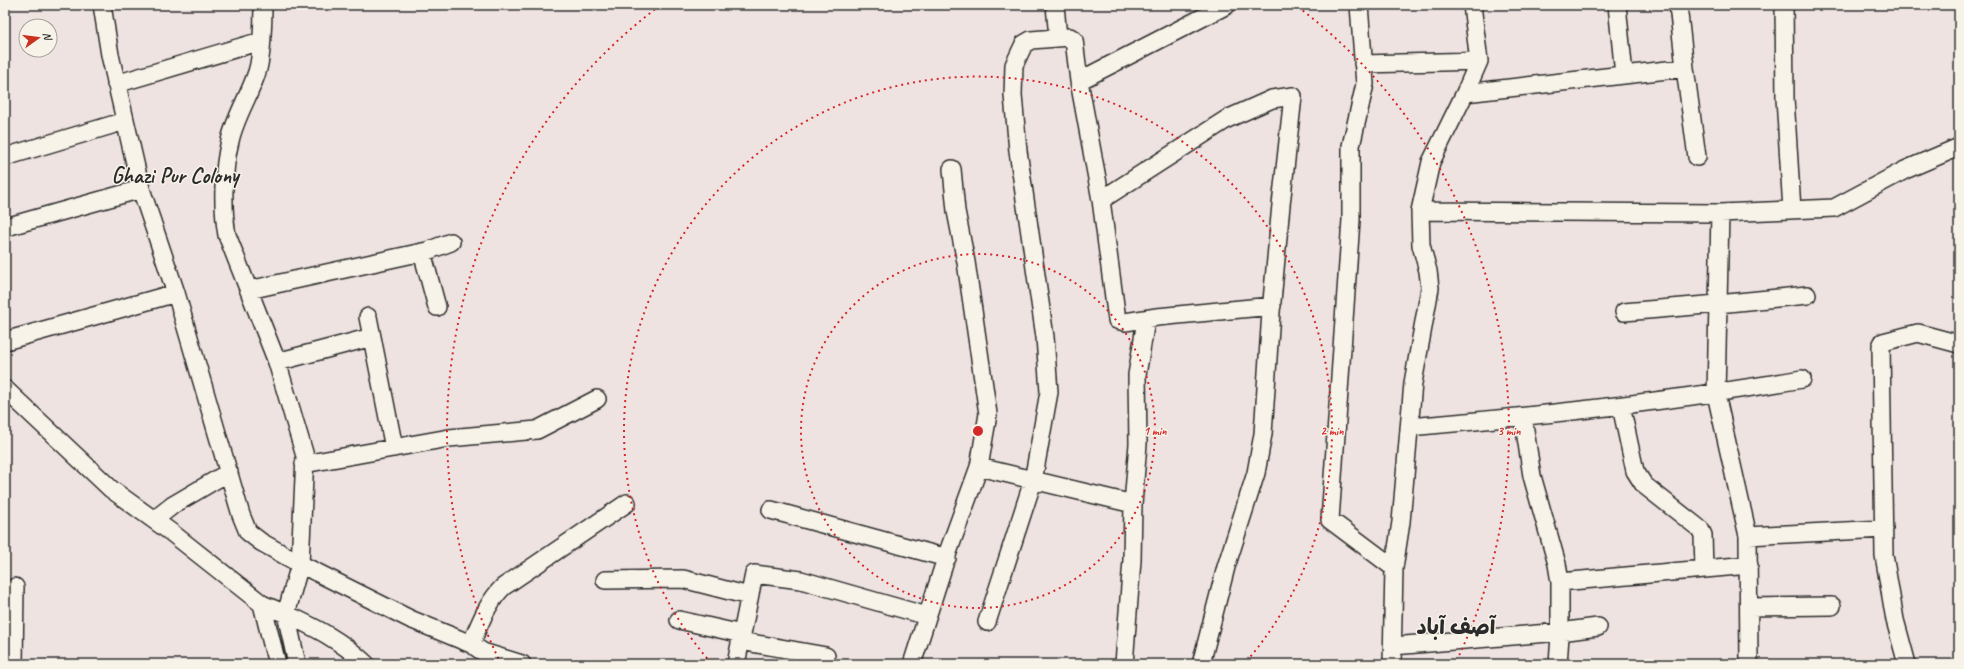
<svg xmlns="http://www.w3.org/2000/svg" width="1964" height="669" font-family="Caveat,'Playpen Sans Arabic',sans-serif">
<style>
.lines{fill:none;stroke-linecap:round;stroke-linejoin:round}
.street-casing{stroke:#2b2b2b;stroke-width:20}
.street{stroke:#f7f3e8;stroke-width:17}
.ring{fill:none;stroke:#d62828;stroke-width:2;stroke-dasharray:2 4}
.labels{text-anchor:middle;dominant-baseline:central;stroke-width:3;stroke-linejoin:round;paint-order:stroke}
.quarter-label{font-size:22px;font-weight:bold;fill:#2b2b2b;stroke:#f7f3e8}
.centre{fill:#d62828;stroke:#f7f3e8;stroke-width:2}
.ring-label{font-size:12px;text-anchor:middle;font-weight:bold;fill:#d62828;stroke:#f7f3e8;stroke-width:3;stroke-linejoin:round;paint-order:stroke}
</style>
<rect width="100%" height="100%" fill="#efe3e2"/>
<filter id="ink" filterUnits="userSpaceOnUse"><feTurbulence type="fractalNoise" baseFrequency=".025" numOctaves="2"/><feDisplacementMap in="SourceGraphic" scale="8" xChannelSelector="R" yChannelSelector="G"/><feConvolveMatrix kernelMatrix="1 2 1 2 8 2 1 2 1" color-interpolation-filters="sRGB"/></filter>
<g filter="url(#ink)">
<g class="lines">
<defs>
<path id="street" d="M102,5L110,55L141,189L176,293L241,515L248,532L261,542L300,564L410,619L471,644L483,652L522,664
M263,5C263,20 262,58 257,72C250,95 235,117 230,141C223,169 222,207 227,235L277,362L305,456L300,564L286,614C318,629 340,640 366,664
M1055,5L1058,38
M1359,5L1365,84L1351,146V220L1330,520L1394,568
M1617,5L1624,75
M1678,5L1685,68
M1784,5L1785,98L1792,210
M1363,64L1479,61
M116,84L261,41
M1465,93L1685,68L1697,157
M5,157L125,121
M1101,200L1117,320L1125,322L1157,317L1272,306
M1420,211L1720,213
M6,227L141,189
M422,252L437,307
M249,290L427,251L451,242
M1624,312L1718,304L1720,213L1834,208L1905,170L1959,147
M368,317L394,448
M5,341L176,293
M277,362L372,337
M5,389L111,489L172,533L262,604L286,614L297,664
M1621,406L1635,471L1644,485L1700,529L1703,535L1704,569
M1523,417L1532,476L1557,564L1560,582V636L1558,664
M1409,427C1541,416 1672,401 1802,379
M304,464L449,438L537,430L597,399
M979,467L1133,504
M771,510L947,558
M154,520L173,505L229,472
M1748,536L1884,529
M605,580L683,579L749,596
M1560,582L1749,565
M262,604L277,664
M1749,607L1832,606
M679,620L742,634
M987,622L1033,481L1049,392L1045,337L1018,151L1013,95L1014,65L1024,44L1031,40L1070,37L1074,40L1079,81
M740,641L826,656
M471,644C480,623 487,603 503,587L627,503
M1393,646L1560,632L1598,627
M14,664L15,587
M736,664L754,574L801,580L927,616
M912,664L947,555L979,467L988,414L966,262L956,211L952,169
M1124,664L1132,560L1133,504L1138,444L1137,375L1146,320
M1201,664L1226,567L1256,473L1263,434L1271,312L1281,205L1293,96L1272,99L1227,119L1101,200L1079,81L1227,5
M1392,664L1394,568L1401,522L1413,383L1430,288L1428,271L1421,245L1420,211L1431,162L1465,93L1479,61L1472,5
M1749,664L1748,536L1716,394L1718,304L1807,295
M1907,664L1895,620L1884,555L1881,346L1883,342L1918,333L1959,344"/>
</defs>
<use href="#street" class="street-casing"/>
<use href="#street" class="street"/>
</g>
</g>
<g class="ring">
<circle cx="978" cy="431" r="177"/>
<path d="M711 663A354 354 0 1 1 1245 663"/>
<path d="M501 664A531 531 0 0 1 658 7M1298 7A531 531 0 0 1 1455 664"/>
</g>
<g class="labels">
<g class="quarter-label">
<text x="175" y="176">Ghazi Pur Colony</text>
<text x="1456" y="627">آصف آباد</text>
</g>
</g>
<circle cx="978" cy="431" r="6" class="centre"/>
<g class="ring-label">
<text x="1155" y="435">1 min</text>
<text x="1332" y="435">2 min</text>
<text x="1509" y="435">3 min</text>
</g>
<rect width="1964" height="669" fill="none" stroke="#f7f3e8" stroke-width="20"/>
<rect x="10" y="10" width="1944" height="649" fill="none" stroke="#2b2b2b" stroke-width="1.5" filter="url(#ink)"/>
<g transform="translate(38 38) rotate(76)"><circle r="19" fill="#f7f3e8" stroke="#a5a39c"/>
<path d="M0-3L7 15L0 10L-7 15Z" fill="#c8321e"/>
<text y="-6" font-size="11" font-weight="bold" text-anchor="middle" fill="#2b2b2b">N</text>
</g>
</svg>
